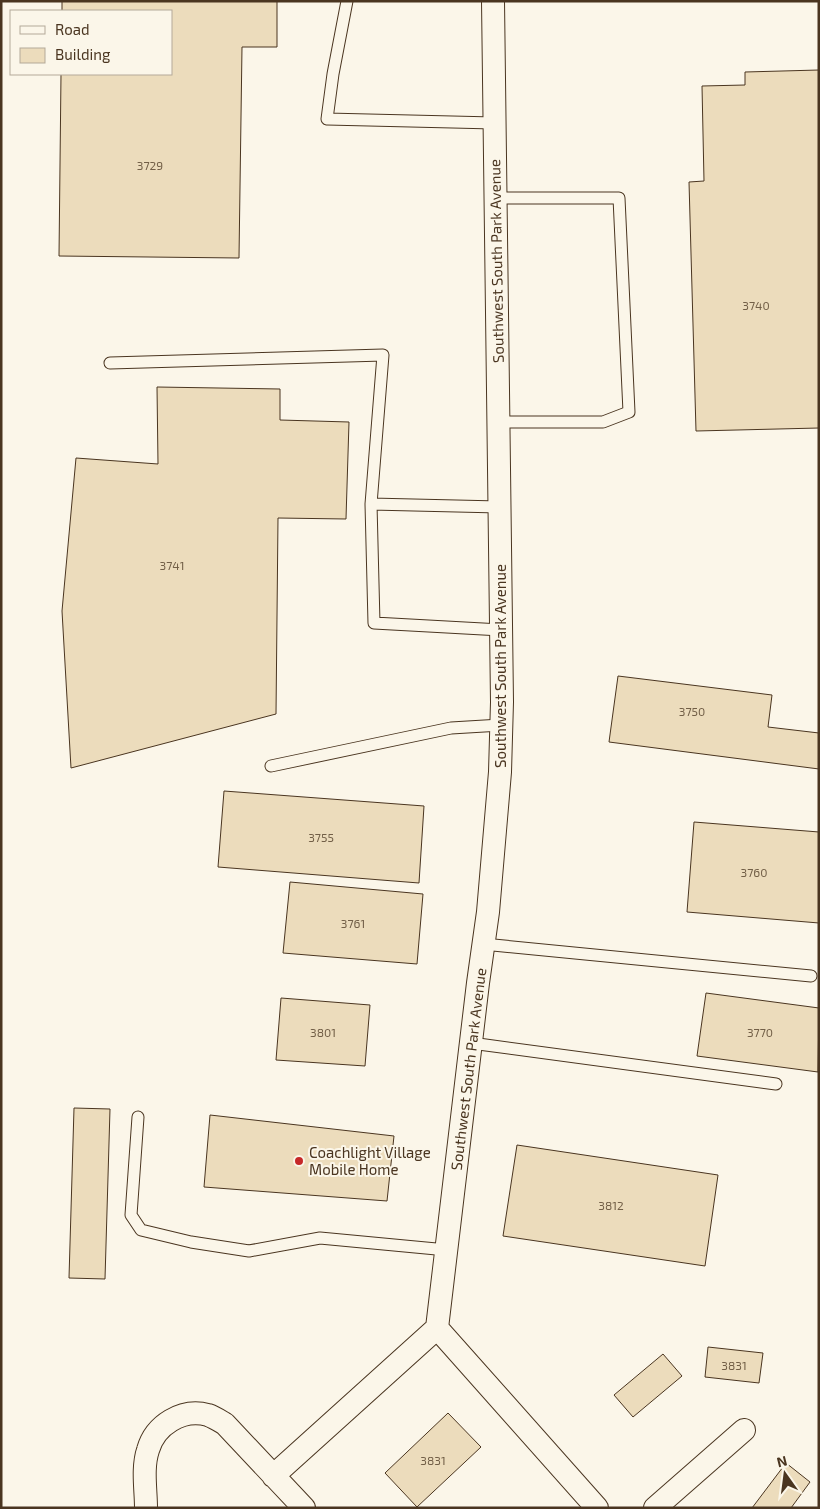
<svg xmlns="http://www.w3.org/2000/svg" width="820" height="1509" font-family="'Exo 2',sans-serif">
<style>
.building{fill:#ecdcbc;stroke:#4a3520}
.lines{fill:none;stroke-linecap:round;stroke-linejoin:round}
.service-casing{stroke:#4a3520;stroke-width:13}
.minor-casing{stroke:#4a3520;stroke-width:24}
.service{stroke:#fbf6e9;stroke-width:11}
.minor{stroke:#fbf6e9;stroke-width:22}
.poi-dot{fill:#c62828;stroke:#fbf6e9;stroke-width:2}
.labels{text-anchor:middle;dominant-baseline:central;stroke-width:4;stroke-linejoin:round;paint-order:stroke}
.number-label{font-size:12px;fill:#725f47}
.street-label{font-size:15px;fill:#4a3520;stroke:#fbf6e9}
.poi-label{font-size:15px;fill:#4a3520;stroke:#fbf6e9;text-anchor:start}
</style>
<rect width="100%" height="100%" fill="#fbf6e9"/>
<path class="building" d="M62,1H277V47H242L239,258L59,256L61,74H171V11H62Z
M819,70V428L696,431L689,182L704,181L702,86L745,85V72Z
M157,387L280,389V420L349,422L346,519L278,518L276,714L71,768L62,611L76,458L158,464Z
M618,676L772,695L768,727L819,733V769L609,742Z
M224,791L424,806L419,883L218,867Z
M694,822L819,832V923L687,912Z
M290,882L423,894L417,964L283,953Z
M706,993L819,1008L818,1072L697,1056Z
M281,998L370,1005L365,1066L276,1060Z
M74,1108L110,1109L105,1279L69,1278Z
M210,1115L394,1136L387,1201L204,1187Z
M517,1145L718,1175L705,1266L503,1236Z
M708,1347L763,1353L759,1383L705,1377Z
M663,1354L682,1376L633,1417L614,1395Z
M448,1413L481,1447L417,1507L385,1473Z
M786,1463L810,1482L791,1508H752Z"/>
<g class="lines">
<defs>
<path id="service" d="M347,1L333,74L327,119L494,123
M495,198H619L629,412L603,422H498
M110,363L383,355L371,504
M499,507L371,504L374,623L501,630
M271,766L451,728L501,725
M483,944L811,976
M471,1043L776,1084
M138,1117L131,1215L141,1230L191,1242L249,1251L320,1238L447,1250"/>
<path id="minor" d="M437,1328L478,983L488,912L500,772L502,702L493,1
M437,1328L597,1508
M273,1476L437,1328
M146,1508C146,1490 142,1468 148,1450C155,1425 182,1408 208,1415C214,1417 220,1421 225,1424L304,1508
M655,1508L744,1430"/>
</defs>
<use href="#service" class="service-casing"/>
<use href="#minor" class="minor-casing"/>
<use href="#service" class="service"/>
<use href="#minor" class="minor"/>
</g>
<circle class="poi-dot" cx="299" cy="1161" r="5"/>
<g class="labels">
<g class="number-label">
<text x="150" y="165">3729</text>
<text x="756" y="305">3740</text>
<text x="172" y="565">3741</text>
<text x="692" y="711">3750</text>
<text x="321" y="837">3755</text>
<text x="754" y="872">3760</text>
<text x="353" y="923">3761</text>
<text x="323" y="1032">3801</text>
<text x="760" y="1032">3770</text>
<text x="611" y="1205">3812</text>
<text x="734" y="1365">3831</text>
<text x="433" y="1460">3831</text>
</g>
<g class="street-label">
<text transform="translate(496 261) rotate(-91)">Southwest South Park Avenue</text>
<text transform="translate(500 666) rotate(-90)">Southwest South Park Avenue</text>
<text transform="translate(468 1069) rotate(-83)">Southwest South Park Avenue</text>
</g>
<g class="poi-label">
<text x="309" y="1152">Coachlight Village<tspan x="309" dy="17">Mobile Home</tspan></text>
</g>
</g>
<rect width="820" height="1509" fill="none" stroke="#4a3520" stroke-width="5"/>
<rect x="10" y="10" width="162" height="65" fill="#fbf6e9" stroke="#b4a999"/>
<rect x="20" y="26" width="25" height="8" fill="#fbf6e9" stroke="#b4a999"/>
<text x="55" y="35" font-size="15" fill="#4a3520">Road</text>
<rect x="20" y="48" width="25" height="15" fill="#ecdcbc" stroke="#b4a999"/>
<text x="55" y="60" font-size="15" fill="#4a3520">Building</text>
<g transform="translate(785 1474) rotate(346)" stroke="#fbf6e9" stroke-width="4" paint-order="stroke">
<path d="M0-4L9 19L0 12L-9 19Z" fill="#4a3520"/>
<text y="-8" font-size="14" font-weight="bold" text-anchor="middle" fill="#4a3520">N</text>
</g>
</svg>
